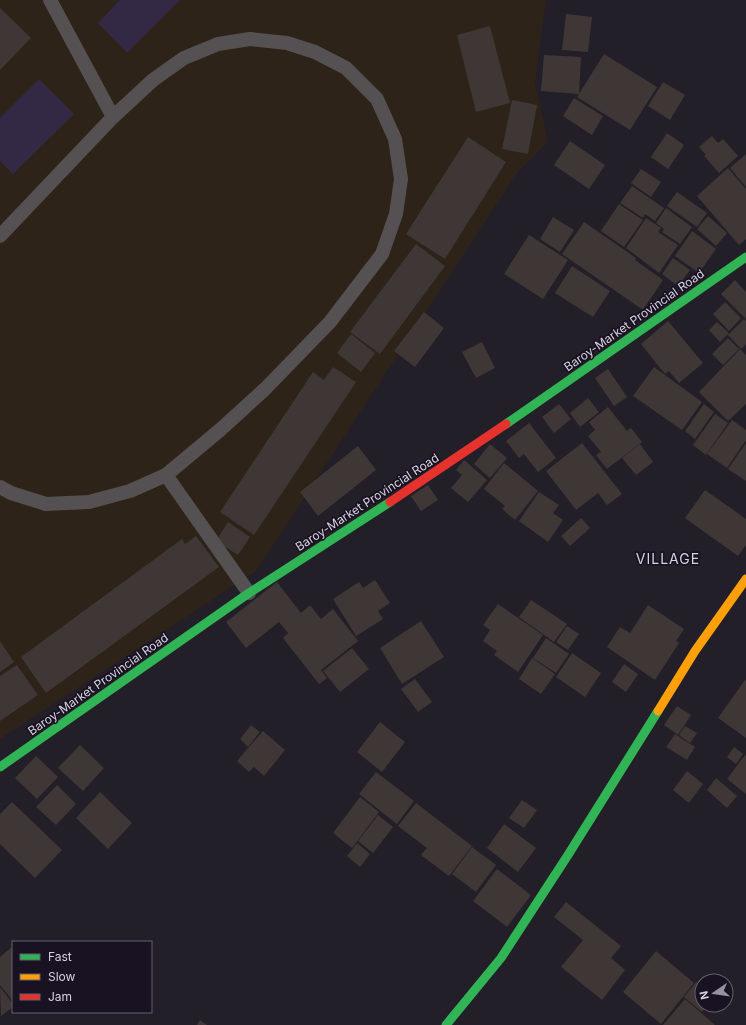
<svg xmlns="http://www.w3.org/2000/svg" width="746" height="1025" font-family="Inter,sans-serif">
<style>
.education{fill:#2d2318}
.green{fill:#342945}
.building{fill:#3f3735}
.lines{fill:none;stroke-linecap:round;stroke-linejoin:round}
.lane{stroke:#555152;stroke-width:14}
.fast{stroke:#30b455;stroke-width:9}
.slow{stroke:#ff9f0a;stroke-width:9}
.jam{stroke:#e5322d;stroke-width:9}
.labels{text-anchor:middle;dominant-baseline:central;stroke-width:3.5;stroke-linejoin:round;paint-order:stroke}
.street-label{font-size:12px;fill:#d6d2de;stroke:#181222}
.quarter-label{font-size:14px;letter-spacing:1px;fill:#d6d2de;stroke:#181222}
</style>
<rect width="100%" height="100%" fill="#231f28"/>
<path class="education" d="M0,0H546L535,82L548,142L519,170L256,571L0,739Z"/>
<path class="green" d="M120,0H180L127,53L98,23Z
M39,79L74,114L13,174L0,161V118Z"/>
<path class="building" d="M0,8L31,38L0,70Z
M566,14L592,17L588,52L562,50Z
M490,26L510,103L476,112L457,35Z
M604,54L657,87L630,130L577,97Z
M544,55L581,57L579,94L541,91Z
M663,82L685,95L670,120L648,106Z
M574,98L603,116L592,135L563,116Z
M512,100L537,105L528,154L502,149Z
M667,133L684,145L668,169L651,157Z
M712,136L718,143L723,139L738,156L719,173L704,156L706,155L699,147Z
M468,137L506,162L445,259L406,234Z
M570,141L605,165L589,189L554,165Z
M746,154V187L730,168Z
M728,168L746,189V239L739,245L697,196Z
M641,169L661,182L651,197L631,183Z
M632,186L664,208L655,221L645,214L643,218L620,203Z
M677,192L707,213L697,227L667,206Z
M619,204L643,220L624,247L601,231Z
M666,208L692,227L680,244L662,232L664,229L656,223Z
M708,216L727,233L716,246L697,229Z
M553,217L574,230L560,252L540,239Z
M646,218L661,228L658,232L678,245L659,273L626,248Z
M584,222L636,258L635,260L663,280L643,310L562,254Z
M692,231L716,249L699,273L675,256Z
M529,235L568,260L543,299L504,274Z
M416,244L445,266L380,354L350,332Z
M673,258L690,270L678,286L662,274Z
M572,266L610,291L593,317L555,293Z
M735,280L746,292V319L721,294Z
M725,302L741,318L729,331L713,314Z
M424,312L444,328L415,367L394,351Z
M744,319L746,321V344L741,349L728,335Z
M668,321L703,363L679,383L669,371L665,374L641,344Z
M717,322L729,333L720,342L709,330Z
M351,334L375,353L361,372L337,353Z
M728,338L739,349L723,365L712,354Z
M482,342L495,368L476,378L462,352Z
M740,349L746,355V404L728,421L699,392Z
M333,367L356,382L254,535L220,512L313,372L324,380Z
M654,367L702,402L682,430L633,396Z
M608,369L627,397L614,406L595,378Z
M588,398L599,412L580,427L570,413Z
M559,404L571,419L554,433L542,417Z
M704,404L714,412L695,439L685,431Z
M608,407L627,431L631,428L642,442L607,469L596,455L601,452L588,436L595,430L589,422Z
M715,414L728,423L706,455L693,445Z
M732,420L746,430V440L727,468L707,454Z
M529,423L556,458L538,472L524,454L519,458L506,441Z
M582,443L622,494L607,505L598,493L576,510L546,471Z
M746,443V481L728,469Z
M490,444L507,458L490,478L474,464Z
M640,444L653,462L636,475L622,458Z
M358,446L376,470L318,516L300,492Z
M464,460L487,480L468,502L451,488L462,475L456,470Z
M504,463L538,491L515,520L502,509L505,506L484,489Z
M428,485L438,500L421,511L411,496Z
M705,490L746,519V545L738,556L685,518Z
M539,492L559,505L553,513L563,520L548,542L519,521Z
M581,518L590,528L570,546L561,536Z
M228,522L250,537L238,555L216,541Z
M196,536L219,567L46,693L21,657L182,539L185,544Z
M375,580L390,603L378,611L383,619L356,636L333,599L359,582L363,588Z
M277,582L301,613L310,605L321,619L333,609L358,641L321,670L327,678L319,684L283,638L288,633L279,622L246,648L226,622Z
M531,600L567,624L554,642L519,617Z
M498,604L543,635L518,672L494,655L497,651L483,641L490,630L483,625Z
M648,605L684,629L676,641L679,643L655,680L607,647L620,627L630,633Z
M421,621L444,657L402,684L380,648Z
M567,626L579,634L568,650L556,642Z
M546,638L569,654L556,673L533,658Z
M0,641L14,662L0,672Z
M352,648L369,669L340,692L323,671Z
M572,653L601,673L585,697L556,677Z
M532,658L555,674L541,694L519,679Z
M624,664L638,674L626,692L612,682Z
M17,665L38,695L0,721V676Z
M415,679L432,702L418,712L401,689Z
M745,680L746,681V738L718,718Z
M677,706L691,715L678,735L664,725Z
M380,722L405,742L382,772L357,752Z
M251,725L260,732L248,747L240,739Z
M685,726L697,733L690,743L679,735Z
M263,731L285,750L264,776L254,767L249,772L237,761Z
M675,734L695,747L687,760L666,747Z
M80,745L104,768L83,791L58,768Z
M734,747L743,754L736,764L727,757Z
M745,755L746,756V794L727,779Z
M36,756L58,777L37,799L15,778Z
M687,771L703,784L689,803L673,790Z
M376,772L414,801L397,824L359,794Z
M716,778L737,796L727,808L707,790Z
M57,785L76,804L56,825L36,807Z
M100,792L132,823L108,849L76,818Z
M360,797L379,812L352,848L333,833Z
M522,800L537,810L524,828L509,818Z
M12,802L62,850L35,878L0,844V814Z
M416,803L472,846L449,876L421,855L427,848L398,826Z
M378,815L393,827L373,853L358,841Z
M504,824L536,848L518,872L487,848Z
M357,843L370,854L360,867L347,856Z
M472,847L496,865L476,892L452,874Z
M497,869L531,895L507,927L473,901Z
M566,902L621,946L611,958L625,970L602,1000L561,967L583,940L554,917Z
M13,946V1001L0,985V957Z
M656,951L694,983L661,1024L623,992Z
M696,982L702,986V1005H707L702,1012L684,997Z
M0,987L13,1004V1007L1,1016Z
M685,999L715,1025H663Z
M200,1020L207,1025H197Z"/>
<g class="lines">
<path class="lane" d="M50,0L113,117
M0,236L113,117L153,80L184,58L218,44L250,39L287,43L315,52L346,68L377,99L395,139L401,179L396,214L382,254L330,322L265,389L220,430L166,475L130,491L89,502L46,504L11,493L0,487
M166,475L249,593"/>
<path class="fast" d="M506,424L746,257
M0,767L249,593L390,502
M446,1025L501,958L568,855L658,711"/>
<path class="slow" d="M658,711L695,651L746,579"/>
<path class="jam" d="M390,502L506,424"/>
</g>
<g class="labels">
<g class="street-label">
<text transform="translate(634 320) rotate(-35)">Baroy-Market Provincial Road</text>
<text transform="translate(367 502) rotate(-33)">Baroy-Market Provincial Road</text>
<text transform="translate(98 684) rotate(-35)">Baroy-Market Provincial Road</text>
</g>
<g class="quarter-label">
<text x="668" y="558">VILLAGE</text>
</g>
</g>
<rect x="12" y="941" width="140" height="72" fill="#181222" stroke="#645f6d"/>
<rect x="20" y="954" width="20" height="6" fill="#30b455" stroke="#645f6d"/>
<text x="48" y="961" font-size="12" fill="#d6d2de">Fast</text>
<rect x="20" y="974" width="20" height="6" fill="#ff9f0a" stroke="#645f6d"/>
<text x="48" y="981" font-size="12" fill="#d6d2de">Slow</text>
<rect x="20" y="994" width="20" height="6" fill="#e5322d" stroke="#645f6d"/>
<text x="48" y="1001" font-size="12" fill="#d6d2de">Jam</text>
<g transform="translate(714 993) rotate(257)"><circle r="19" fill="#181222" stroke="#645f6d"/>
<path d="M0-3L7 15L0 10L-7 15Z" fill="#97939e"/>
<text y="-6" font-size="11" font-weight="bold" text-anchor="middle" fill="#d6d2de">N</text>
</g>
</svg>
